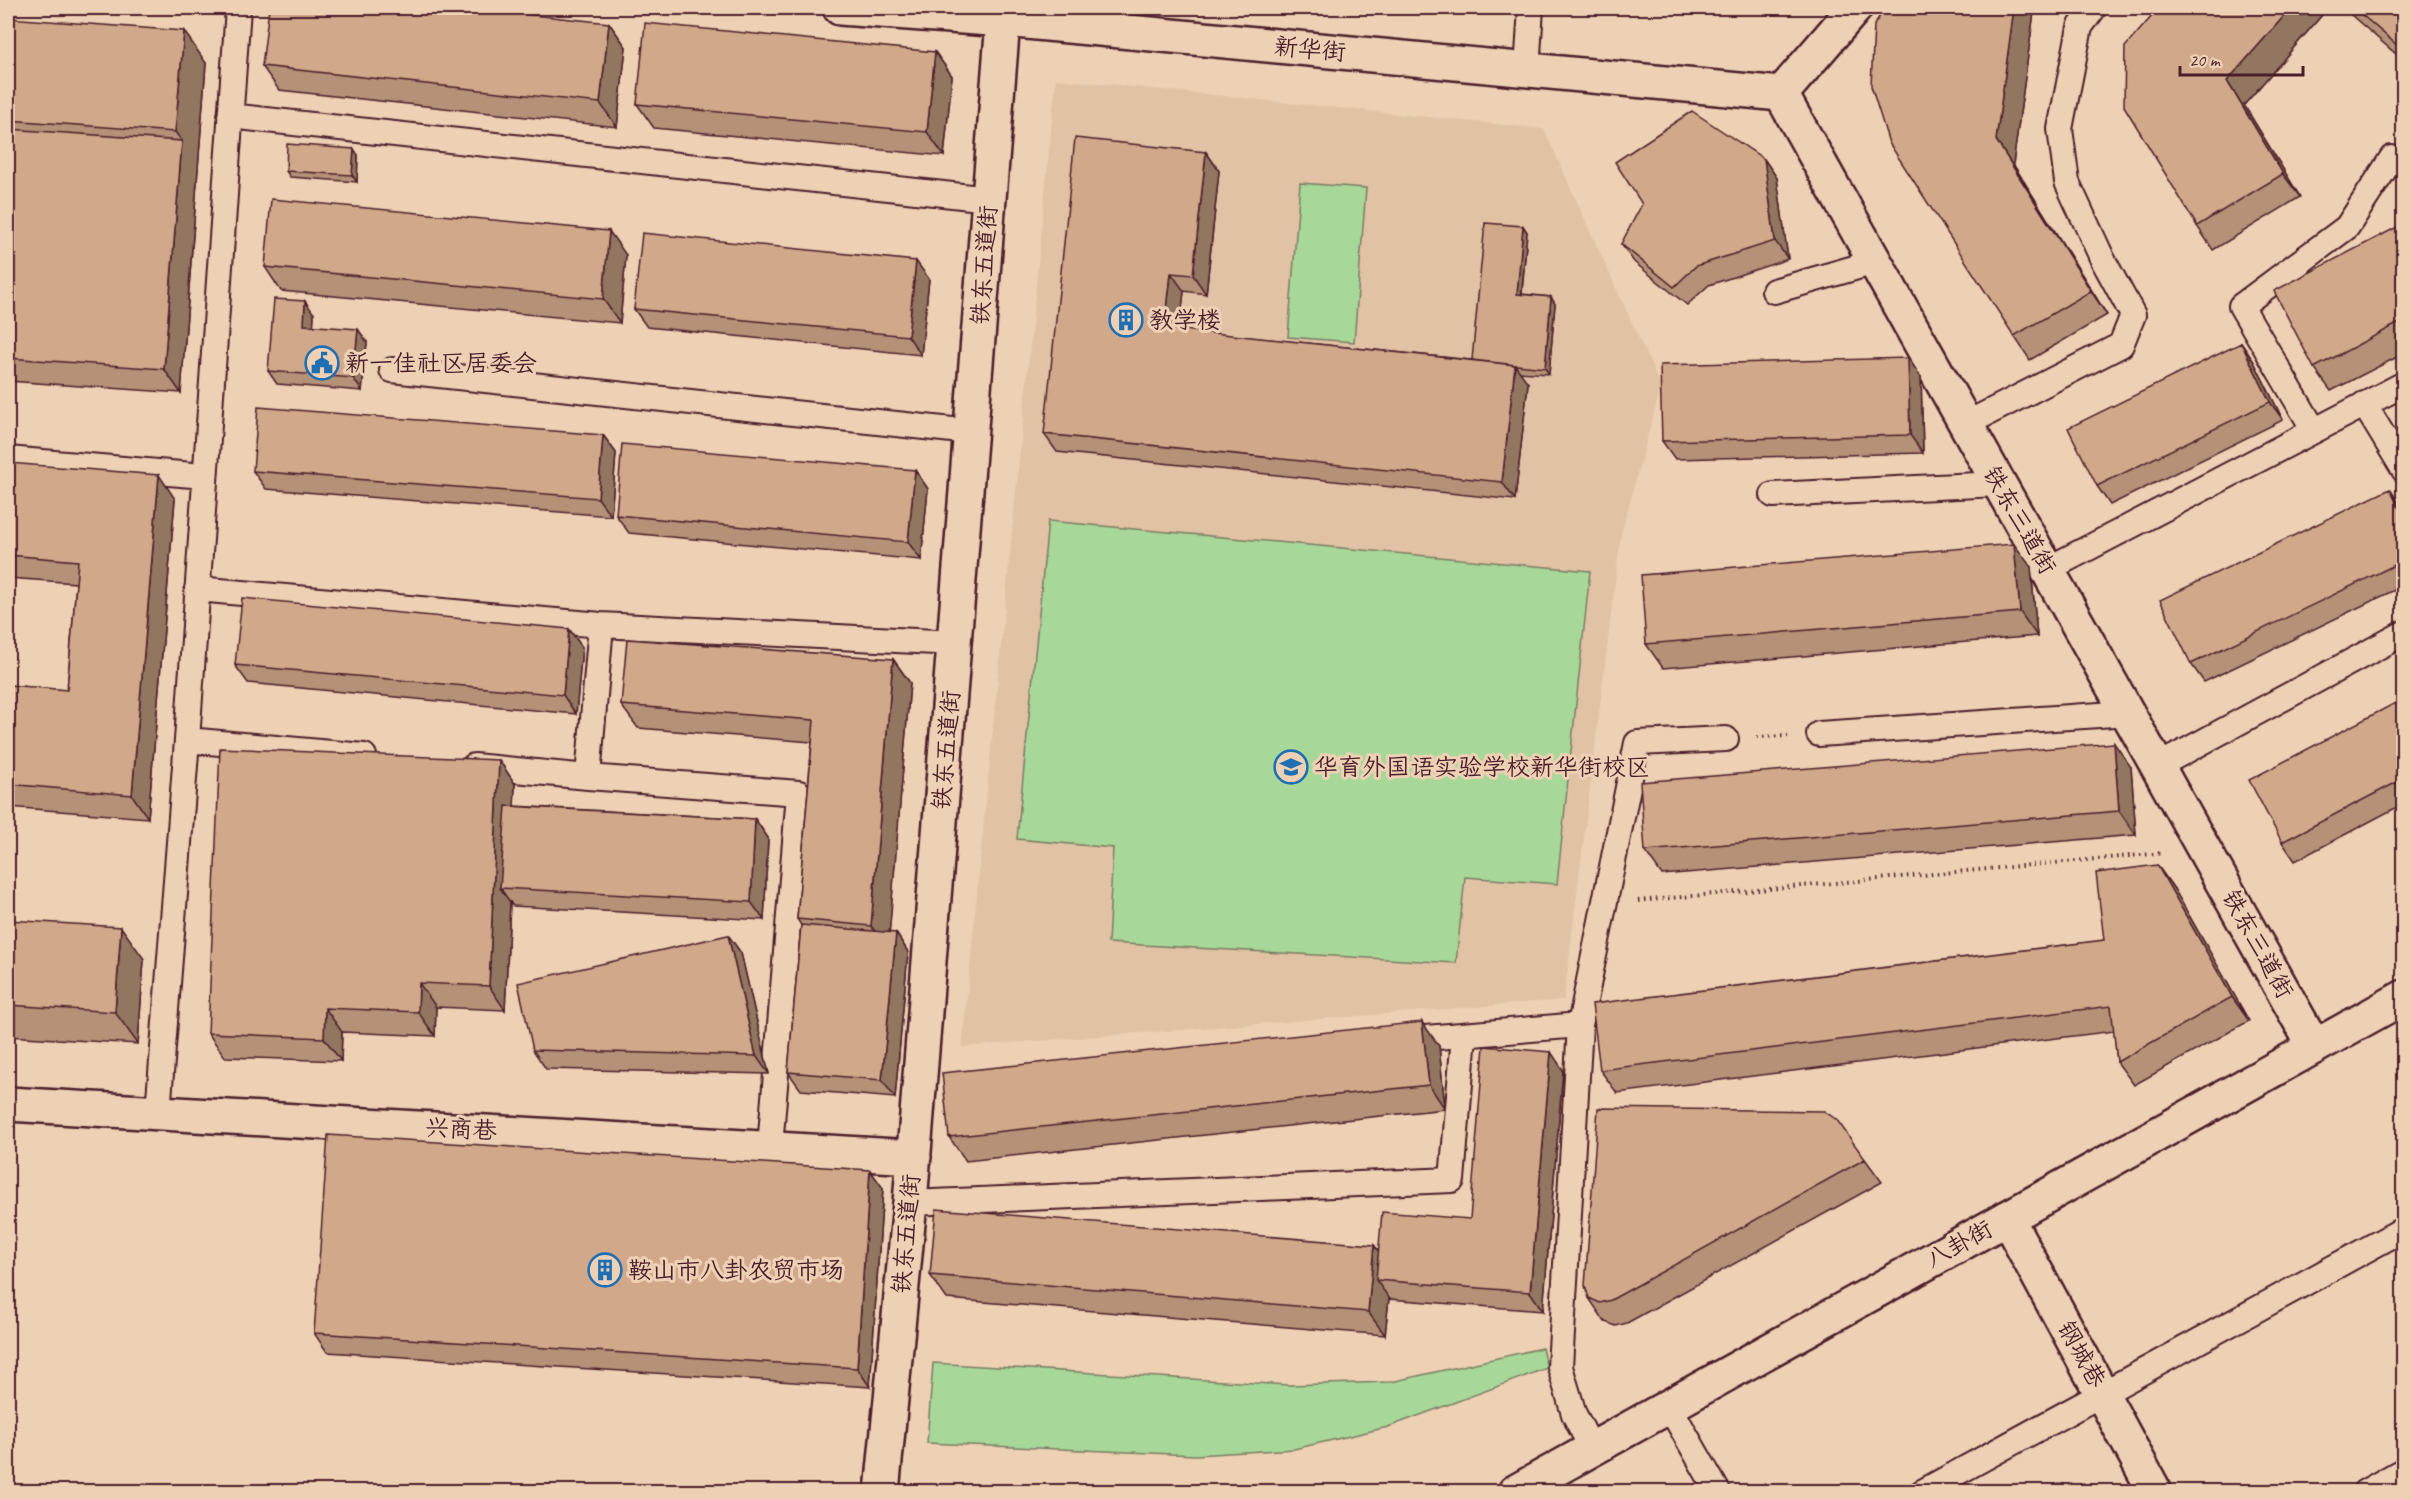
<svg xmlns="http://www.w3.org/2000/svg" width="2411" height="1499" font-family="Caveat,'LXGW WenKai TC',sans-serif">
<style>
.built{fill:#e2c2a5}
.green{fill:#a8d899;stroke:#797c62;stroke-width:1.5}
.lines{fill:none;stroke-linecap:round;stroke-linejoin:round}
.service-casing{stroke:#4a1f2b;stroke-width:28}
.minor-casing{stroke:#4a1f2b;stroke-width:38}
.tertiary-casing{stroke:#4a1f2b;stroke-width:38}
.path{stroke:#4a1f2b;stroke-width:4;stroke-dasharray:1.5 4.5;stroke-linecap:butt}
.service{stroke:#eed1b4;stroke-width:24}
.minor{stroke:#eed1b4;stroke-width:33}
.tertiary{stroke:#eed1b4;stroke-width:33}
.wall{fill:#b49177;stroke:#4a1f2b;stroke-width:1.5}
.shaded-wall{fill:#927661;stroke:#4a1f2b;stroke-width:1.5}
.building{fill:#d1a98a;stroke:#4a1f2b;stroke-width:1.5}
.labels{text-anchor:middle;dominant-baseline:central;stroke-width:6;stroke-linejoin:round;paint-order:stroke}
.street-label{font-size:24px;fill:#4a1f2b;stroke:#eed1b4}
.poi-label{font-size:24px;fill:#4a1f2b;stroke:#eed1b4;text-anchor:start}
</style>
<rect width="100%" height="100%" fill="#eed1b4"/>
<filter id="ink" filterUnits="userSpaceOnUse"><feTurbulence type="fractalNoise" baseFrequency=".0167" numOctaves="2"/><feDisplacementMap in="SourceGraphic" scale="12" xChannelSelector="R" yChannelSelector="G"/><feConvolveMatrix kernelMatrix="1 2 1 2 8 2 1 2 1" color-interpolation-filters="sRGB"/></filter>
<g filter="url(#ink)">
<path class="built" d="M1056,79L1544,129L1661,387L1621,534L1564,1000L962,1047Z"/>
<path class="green" d="M1300,183L1366,188L1354,342L1288,337Z
M1048,521L1590,571L1557,884L1465,877L1456,963L1108,943L1113,848L1017,839Z
M1542,1348L1547,1368L1388,1427L1294,1449L1195,1455L927,1443L933,1363L1289,1385L1391,1382Z"/>
<g class="lines">
<defs>
<path id="service" d="M1527,70L1531,8
M230,116L989,199
M1774,291L1875,262
M392,370L971,432
M2364,404L2404,470
M1966,424L2121,345L2133,315L2103,260L2067,182L2060,129L2080,27L2094,8
M2314,430L2241,306L2347,227L2392,158
M8,459L204,476
M1773,495L1998,484
M2048,569L2404,384
M197,589L601,625L955,643
M1819,734L2129,713
M187,740L364,756
M474,766L588,777L601,625
M2158,766L2404,633
M588,777L799,793L770,1147
M1401,1040L1580,1025
M158,1112L187,740L238,8
M910,1203L1452,1180L1464,1035
M1669,1406L1718,1492
M1592,1449L1574,1414L1560,1367L1580,1025L1637,743L1726,739
M1922,1492L2404,1229
M2365,1492L2404,1470"/>
<path id="minor" d="M1855,8L1781,94L2314,1046
M8,1104L914,1157
M2007,1218L2155,1492
M882,1492L910,1203L1004,8"/>
<path id="tertiary" d="M840,8L1004,20L1781,94
M1515,1492L2404,997"/>
</defs>
<use href="#service" class="service-casing"/>
<use href="#minor" class="minor-casing"/>
<use href="#tertiary" class="tertiary-casing"/>
<path class="path" d="M1757,737L1788,736
M1638,901L2163,853"/>
<use href="#service" class="service"/>
<use href="#minor" class="minor"/>
<use href="#tertiary" class="tertiary"/>
</g>
<path class="wall" d="M1885,8H2037L2034,12L2013,164L2107,315L2030,360L2014,336Z
M2159,8H2328L2244,105L2300,197L2213,250L2197,226Z
M2343,8H2403V60Z
M8,18L206,63L181,393L8,381Z
M609,23L626,47L617,127L279,90L262,66Z
M935,52L952,76L944,156L654,128L637,104Z
M1206,152L1219,171L1206,294L1184,291L1179,330L1472,360L1523,226L1527,232L1522,294L1551,297L1555,304L1549,374L1519,372L1528,383L1515,500L1057,452L1044,434Z
M358,155L357,182L290,177L286,171Z
M1764,159L1777,178L1788,259L1709,285L1687,305L1634,262L1621,244Z
M2403,224V354L2331,391L2314,368Z
M626,255L620,323L281,291L265,267Z
M929,279L921,355L647,327L634,309Z
M314,314L313,326L367,342L362,391L277,384L268,371Z
M2241,343L2254,362L2283,420L2110,505L2097,486Z
M1921,377L1923,453L1675,459L1662,441Z
M603,435L616,453L611,516L266,489L253,471Z
M8,463L175,499L148,818L8,807V685L67,690L76,583L8,578Z
M915,470L928,489L921,560L629,533L616,515Z
M2403,509V586L2204,682L2191,664Z
M2031,567L2037,636L1663,668L1646,644Z
M569,629L582,647L576,714L248,683L235,665Z
M893,659L910,683L889,933H896L908,952L895,1098L801,1090L788,1072L801,925L797,919L812,742L638,728L621,705Z
M2403,699V804L2295,861L2282,842Z
M499,760L515,784L514,806L755,819L768,838L764,920L513,906L510,902L505,1010L436,1007L435,1036L342,1032L341,1061L225,1057L208,1033Z
M2131,767L2136,835L1662,875L1645,851Z
M2157,865L2174,889L2249,1021L2134,1085L2117,1062L2114,1031L1617,1093L1600,1070L2104,940Z
M8,920L144,959L138,1044L8,1036Z
M728,935L741,953L769,1074L546,1069L533,1050Z
M1439,1046L1445,1109L966,1161L949,1137Z
M1563,1070L1543,1311L1389,1299V1298L1385,1335L947,1299L930,1275L1374,1245L1379,1251L1470,1219Z
M1865,1159L1882,1182L1627,1323L1616,1326L1605,1322L1589,1298Z
M883,1188L870,1387L327,1352L314,1333Z"/>
<path class="shaded-wall" d="M2014,8H2037L2034,12L2013,164L2107,315L2091,291L1996,140Z
M2291,8H2328L2244,105L2300,197L2283,174L2227,81Z
M609,23L626,47L617,127L600,103Z
M184,31L206,63L181,393L164,369L182,141L175,132Z
M935,52L952,76L944,156L927,132Z
M354,149L358,155L357,182L352,175Z
M1206,152L1219,171L1206,294L1193,275Z
M1764,159L1777,178L1788,259L1775,241Z
M1523,226L1527,232L1521,300L1517,294Z
M609,231L626,255L620,323L603,299Z
M916,261L929,279L921,355L908,336Z
M1171,273L1184,291L1178,347L1165,328Z
M1551,297L1555,304L1549,374L1545,368Z
M305,301L314,314L313,337L304,325Z
M358,329L367,342L362,391L353,378Z
M2241,343L2254,362L2283,420L2270,402Z
M1908,358L1921,377L1923,453L1910,435Z
M1515,365L1528,383L1515,500L1502,482Z
M603,435L616,453L611,516L598,498Z
M915,470L928,489L921,560L908,542Z
M159,475L175,499L148,818L132,795Z
M2390,489L2403,509V517Z
M2014,544L2031,567L2037,636L2020,612Z
M569,629L582,647L576,714L563,695Z
M893,659L910,683L888,949L871,926Z
M2114,743L2131,767L2136,835L2119,811Z
M499,760L515,784L511,888H500L510,902L505,1010L489,986Z
M755,819L768,838L764,920L751,902Z
M2157,865L2174,889L2249,1021L2232,997Z
M121,927L144,959L138,1044L115,1012Z
M896,933L908,952L895,1098L882,1080Z
M728,935L741,953L769,1074L756,1056Z
M419,983L436,1007L435,1036L418,1012Z
M325,1008L342,1032L341,1061L324,1038Z
M1422,1022L1439,1046L1445,1109L1429,1085Z
M1551,1052L1563,1070L1543,1311L1530,1292Z
M870,1170L883,1188L870,1387L857,1368Z
M1374,1245L1391,1269L1376,1280L1389,1298L1385,1335L1368,1312Z"/>
<path class="building" d="M269,8H465L609,23L600,103L262,66Z
M1885,8H2014L1996,140L2091,291L2014,336L1889,143L1871,86L1874,25Z
M2159,8H2291L2227,81L2283,174L2197,226L2124,106L2125,47Z
M2354,8H2403V50Z
M8,18L184,31L175,132L8,120Z
M645,23L935,52L927,132L637,104Z
M1692,111L1764,159L1775,241L1696,266L1674,287L1621,244L1642,204L1615,162Z
M8,129L182,141L164,369L8,358Z
M1075,138L1206,152L1193,275L1171,273L1165,328L1515,365L1502,482L1044,434Z
M287,144L354,149L352,175L286,171Z
M271,199L609,231L603,299L265,267Z
M1485,223L1523,226L1517,294L1551,297L1545,368L1472,360Z
M2403,224V321L2314,368L2274,291Z
M642,233L916,261L908,336L634,309Z
M274,299L305,301L304,325L358,329L353,378L268,371Z
M2241,343L2270,402L2097,486L2068,428Z
M1908,358L1910,435L1662,441L1660,365Z
M258,407L603,435L598,498L253,471Z
M622,444L915,470L908,542L616,515Z
M8,463L159,475L132,795L8,784V685L67,690L78,561L8,555Z
M2390,489L2403,517V561L2191,664L2160,600Z
M2014,544L2020,612L1646,644L1641,575Z
M242,598L569,629L563,695L235,665Z
M627,639L893,659L871,926L797,919L814,720L621,705Z
M2403,699V779L2282,842L2249,780Z
M2114,743L2119,811L1645,851L1640,782Z
M220,748L499,760L489,986L419,983L418,1012L325,1008L324,1038L208,1033Z
M506,806L755,819L751,902L500,888Z
M2157,865L2232,997L2117,1062L2111,1006L1600,1070L1592,1004L2104,940L2096,873Z
M8,920L121,927L115,1012L8,1005Z
M801,925L896,933L882,1080L788,1072Z
M728,935L756,1056L533,1050L518,983Z
M1422,1022L1429,1085L949,1137L942,1073Z
M1484,1046L1551,1052L1530,1292L1376,1280L1382,1212L1470,1219Z
M1598,1108L1824,1111L1837,1120L1865,1159L1611,1300L1600,1303L1589,1298L1585,1286Z
M328,1135L870,1170L857,1368L314,1333Z
M936,1209L1374,1245L1368,1312L930,1275Z"/>
</g>
<defs>
<symbol id="building-ring" viewBox="-11 -11 22 22"><circle r="9.5" fill="#eed1b4" stroke="#1f6fb2" stroke-width="1.5"/><path d="M-4-6H4V6H1V3H-1V6H-4ZM-2.5-4.3h1.7v1.8h-1.7ZM.8-4.3h1.7v1.8H.8ZM-2.5-1h1.7V.8h-1.7ZM.8-1h1.7V.8H.8Z" fill="#1f6fb2"/></symbol>
<symbol id="civic-ring" viewBox="-11 -11 22 22"><circle r="9.5" fill="#eed1b4" stroke="#1f6fb2" stroke-width="1.5"/><path d="M-.6-6.5H3V-4.5H.6V-3L4-1V1h2V6H-6V1h2V-1L-.6-3ZM-1.2 2.5V6h2.4V2.5Z" fill="#1f6fb2"/></symbol>
<symbol id="school-ring" viewBox="-11 -11 22 22"><circle r="9.5" fill="#eed1b4" stroke="#1f6fb2" stroke-width="1.5"/><path d="M0-5L7-2L0 1L-7-2ZM-4 1L0 2.5L4 1V4Q0 6-4 4Z" fill="#1f6fb2"/></symbol>
</defs>
<g fill-rule="evenodd">
<use href="#building-ring" x="1107" y="301" width="38" height="38"/>
<use href="#civic-ring" x="303" y="344" width="38" height="38"/>
<use href="#school-ring" x="1272" y="748" width="38" height="38"/>
<use href="#building-ring" x="586" y="1251" width="38" height="38"/>
</g>
<g class="labels">
<g class="street-label">
<text transform="translate(1310 49) rotate(5)">新华街</text>
<text transform="translate(984 265) rotate(-86)">铁东五道街</text>
<text transform="translate(2020 520) rotate(60)">铁东三道街</text>
<text transform="translate(946 750) rotate(-85)">铁东五道街</text>
<text transform="translate(2258 944) rotate(61)">铁东三道街</text>
<text transform="translate(461 1129) rotate(3)">兴商巷</text>
<text transform="translate(906 1234) rotate(-85)">铁东五道街</text>
<text transform="translate(1959 1244) rotate(-29)">八卦街</text>
<text transform="translate(2082 1354) rotate(61)">钢城巷</text>
</g>
<g class="poi-label">
<text x="1149" y="320">教学楼</text>
<text x="345" y="363">新一佳社区居委会</text>
<text x="1314" y="767">华育外国语实验学校新华街校区</text>
<text x="628" y="1270">鞍山市八卦农贸市场</text>
</g>
</g>
<rect width="2411" height="1499" fill="none" stroke="#eed1b4" stroke-width="30"/>
<rect x="15" y="15" width="2381" height="1469" fill="none" stroke="#4a1f2b" stroke-width="2" filter="url(#ink)"/>
<path d="M2180 66v9h123v-9" fill="none" stroke="#4a1f2b" stroke-width="3"/>
<text x="2189" y="66" font-size="18" fill="#4a1f2b" stroke="#eed1b4" stroke-width="4.5" paint-order="stroke">20 m</text>
</svg>
